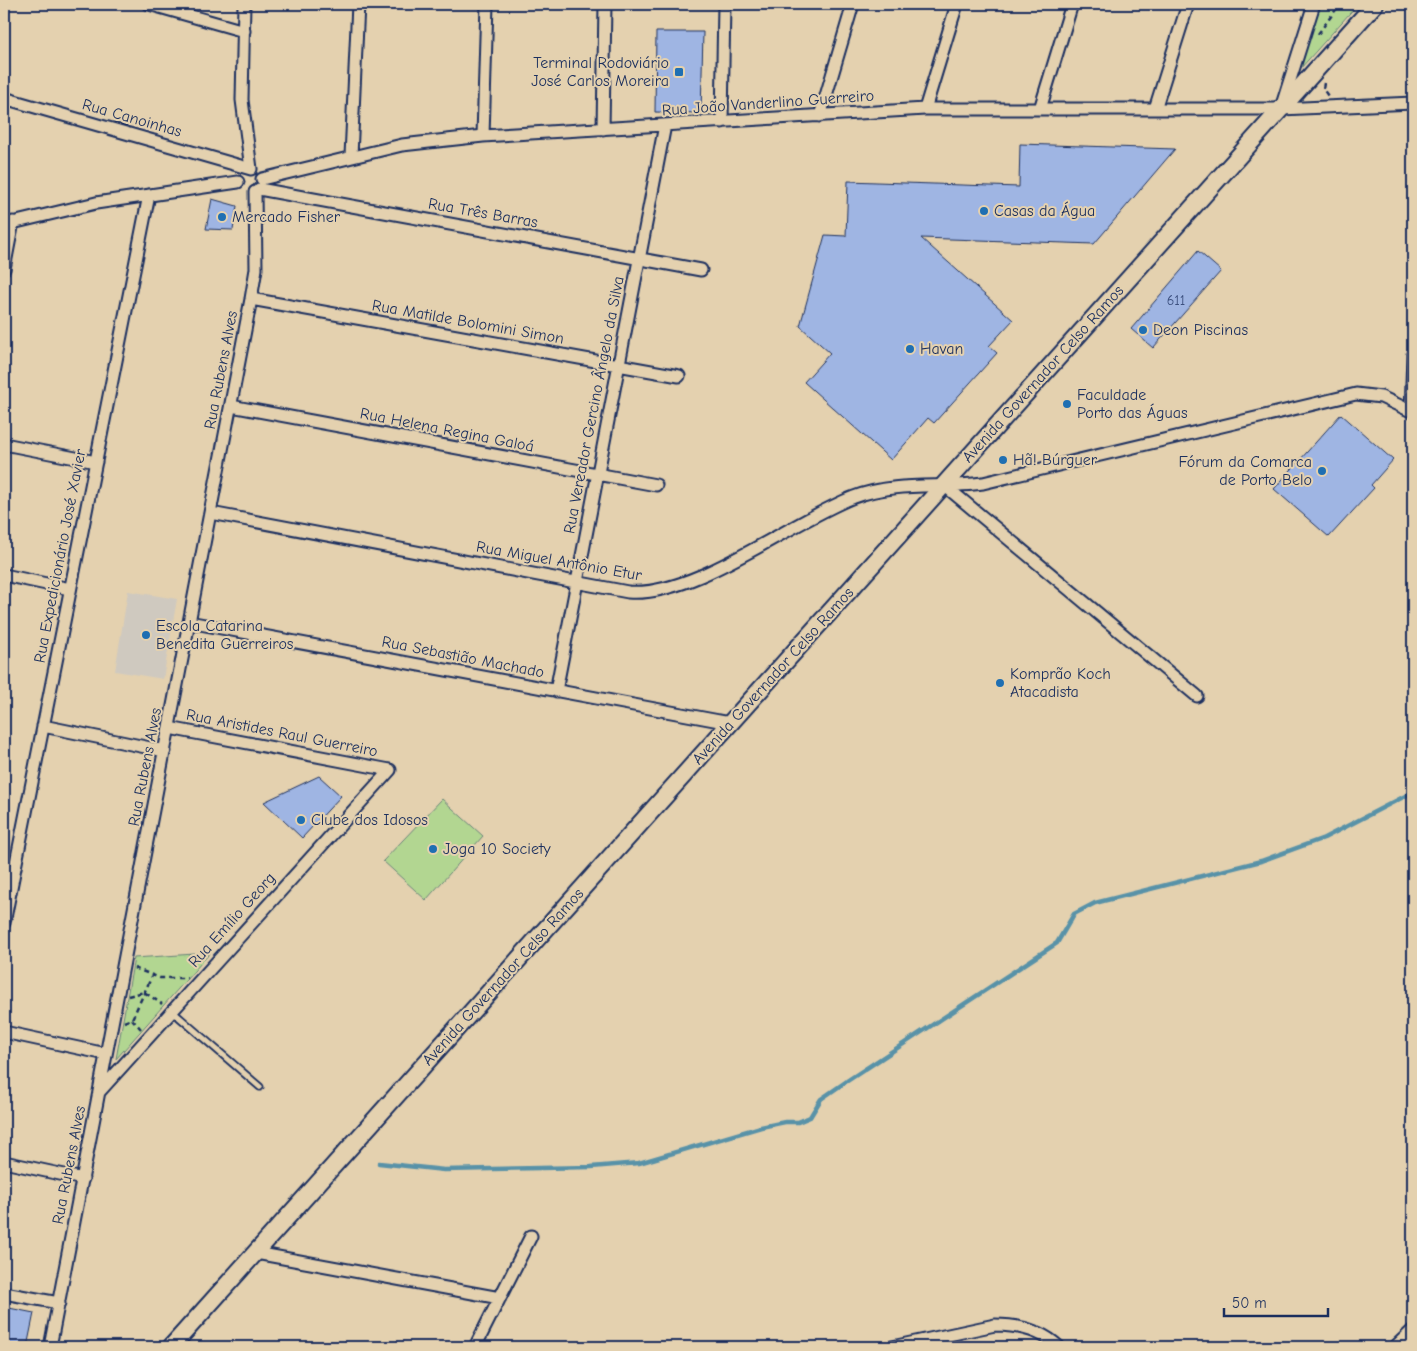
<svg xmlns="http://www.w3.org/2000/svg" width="1417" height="1351" font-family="'Comic Neue',sans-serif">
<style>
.built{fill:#cfc9bf}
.green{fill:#b2d691;stroke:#668278}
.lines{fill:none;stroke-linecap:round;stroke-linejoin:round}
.stream{stroke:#5992a8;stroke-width:4.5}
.building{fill:#9fb5e3;stroke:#1b2f5e}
.lane-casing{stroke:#1b2f5e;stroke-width:9}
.street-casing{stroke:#1b2f5e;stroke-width:15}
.secondary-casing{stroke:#1b2f5e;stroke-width:20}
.path{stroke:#1b2f5e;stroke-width:2.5;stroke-dasharray:5 4;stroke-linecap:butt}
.lane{stroke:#e4d1af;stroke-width:5.5}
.street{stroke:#e4d1af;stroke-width:11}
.secondary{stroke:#e4d1af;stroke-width:16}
.poi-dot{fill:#1f6fb2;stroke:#e4d1af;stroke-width:2}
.labels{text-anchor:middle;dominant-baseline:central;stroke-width:4;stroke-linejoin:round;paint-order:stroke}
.number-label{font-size:14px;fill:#3c507f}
.poi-label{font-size:16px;fill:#1b2f5e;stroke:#e4d1af;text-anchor:start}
.street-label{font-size:16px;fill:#1b2f5e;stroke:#e4d1af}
</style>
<rect width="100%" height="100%" fill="#e4d1af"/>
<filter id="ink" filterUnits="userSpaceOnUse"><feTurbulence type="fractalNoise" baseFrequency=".02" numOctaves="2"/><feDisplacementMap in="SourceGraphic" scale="10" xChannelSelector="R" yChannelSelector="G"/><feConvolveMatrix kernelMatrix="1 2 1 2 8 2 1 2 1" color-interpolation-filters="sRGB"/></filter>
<g filter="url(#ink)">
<path class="built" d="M128,591L177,599L163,679L115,671Z"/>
<path class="green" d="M1320,4H1358L1300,69Z
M442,799L483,836L426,900L383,861Z
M210,953L116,1059L134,958Z"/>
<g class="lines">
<path class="stream" d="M379,1163L444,1170L591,1167L639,1163L761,1127L785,1122H798L810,1117L821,1099L847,1081L1057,943L1074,914L1095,903L1261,861L1324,838L1413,792"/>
</g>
<path class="building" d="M656,32H703L701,113L655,112Z
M1020,144L1175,149L1094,244L921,238L1013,320L989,346L997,353L934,423L928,418L891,460L804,382L830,353L800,326L825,235L846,236L848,181L1019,187Z
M212,199L237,206L233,230L206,229Z
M1198,251L1221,271L1153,348L1131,329Z
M1341,414L1393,460L1371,485L1374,488L1329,537L1274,489Z
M319,776L341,796L302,838L264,802Z
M4,1307L34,1313L27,1347H4Z"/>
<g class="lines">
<defs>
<path id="lane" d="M172,1011L260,1087"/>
<path id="street" d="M149,4L244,31
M4,98L251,169L242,100L244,4
M1282,105L1314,4
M925,109L957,4
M1040,109L1072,4
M1155,109L1188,4
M820,116L853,4
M722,122L724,4
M603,129L605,4
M483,136L487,4
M351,156L358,4
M262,179L402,145L483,136L925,109H1281L1413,103
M259,189L701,270
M4,225L96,203L238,182
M4,269L13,222
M251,299L679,376
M231,406L656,485
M1411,411L1413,354
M4,444L96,462
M944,485L1197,696
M211,513L628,592C694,598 791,521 854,497C898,481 938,489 983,483L1356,394L1381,397L1413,412
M4,575L70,589
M189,622L730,723
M556,691L665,125
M43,726L165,751
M169,728L390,770
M4,923L149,195
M4,1032L106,1054
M100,1091L390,770
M4,1162L83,1179
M256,1253L500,1298
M4,1293L59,1303
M50,1347L251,299L256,269L255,192
M475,1347L531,1236
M892,1347L995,1325C1019,1325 1041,1330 1059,1347
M1395,1347L1413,1330"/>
<path id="secondary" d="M171,1347L1375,4"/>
</defs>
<use href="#lane" class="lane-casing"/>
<use href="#street" class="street-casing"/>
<use href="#secondary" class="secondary-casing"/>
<path class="path" d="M1318,34L1340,4
M1324,83L1323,89L1328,96
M134,968L160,978H187
M128,996L144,992L162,1004
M132,1019L141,1029
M124,1022L132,1019L152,976"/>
<use href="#lane" class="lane"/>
<use href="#street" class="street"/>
<use href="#secondary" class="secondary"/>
</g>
</g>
<g class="poi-dot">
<rect x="674" y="67" width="10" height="10" rx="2.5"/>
<circle cx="984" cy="211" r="5"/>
<circle cx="222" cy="217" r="5"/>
<circle cx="1143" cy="330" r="5"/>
<circle cx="910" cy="349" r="5"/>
<circle cx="1067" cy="404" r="5"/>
<circle cx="1003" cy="460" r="5"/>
<circle cx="1322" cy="471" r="5"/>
<circle cx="146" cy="635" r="5"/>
<circle cx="1000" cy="683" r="5"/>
<circle cx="301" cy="820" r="5"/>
<circle cx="433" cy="849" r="5"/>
</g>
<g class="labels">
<g class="number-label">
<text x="1176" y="300">611</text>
</g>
<g class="poi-label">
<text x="669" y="63" text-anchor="end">Terminal Rodoviário<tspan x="669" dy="18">José Carlos Moreira</tspan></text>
<text x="994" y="211">Casas da Água</text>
<text x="232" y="217">Mercado Fisher</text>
<text x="1153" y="330">Deon Piscinas</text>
<text x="920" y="349">Havan</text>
<text x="1077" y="395">Faculdade<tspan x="1077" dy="18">Porto das Águas</tspan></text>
<text x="1013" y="460">Hã! Búrguer</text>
<text x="1312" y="462" text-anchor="end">Fórum da Comarca<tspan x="1312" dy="18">de Porto Belo</tspan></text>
<text x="156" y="626">Escola Catarina<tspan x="156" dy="18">Benedita Guerreiros</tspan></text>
<text x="1010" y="674">Komprão Koch<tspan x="1010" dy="18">Atacadista</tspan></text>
<text x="311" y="820">Clube dos Idosos</text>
<text x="443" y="849">Joga 10 Society</text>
</g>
<g class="street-label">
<text transform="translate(768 103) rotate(-4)">Rua João Vanderlino Guerreiro</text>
<text transform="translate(132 118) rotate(16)">Rua Canoinhas</text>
<text transform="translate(483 213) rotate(10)">Rua Três Barras</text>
<text transform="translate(468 322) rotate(10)">Rua Matilde Bolomini Simon</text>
<text transform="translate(221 370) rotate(-79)">Rua Rubens Alves</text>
<text transform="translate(1043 374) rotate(-48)">Avenida Governador Celso Ramos</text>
<text transform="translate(594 405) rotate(-79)">Rua Vereador Gercino Ângelo da Silva</text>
<text transform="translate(447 430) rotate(11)">Rua Helena Regina Galoá</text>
<text transform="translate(60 556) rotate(-79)">Rua Expedicionário José Xavier</text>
<text transform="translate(559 561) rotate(10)">Rua Miguel Antônio Etur</text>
<text transform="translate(463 657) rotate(11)">Rua Sebastião Machado</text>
<text transform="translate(773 676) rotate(-48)">Avenida Governador Celso Ramos</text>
<text transform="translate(282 733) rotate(11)">Rua Aristides Raul Guerreiro</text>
<text transform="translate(145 767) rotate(-79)">Rua Rubens Alves</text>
<text transform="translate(232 920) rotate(-48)">Rua Emílio Georg</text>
<text transform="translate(503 977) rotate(-48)">Avenida Governador Celso Ramos</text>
<text transform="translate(69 1165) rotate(-79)">Rua Rubens Alves</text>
</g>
</g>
<rect width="1417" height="1351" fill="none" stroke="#e4d1af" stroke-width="20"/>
<rect x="10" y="10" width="1397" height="1331" fill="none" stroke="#1b2f5e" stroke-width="2" filter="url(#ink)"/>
<path d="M1224 1308v8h104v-8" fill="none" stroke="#1b2f5e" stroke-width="2.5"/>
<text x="1232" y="1308" font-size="15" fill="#1b2f5e" stroke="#e4d1af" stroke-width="4" paint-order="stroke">50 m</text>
</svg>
